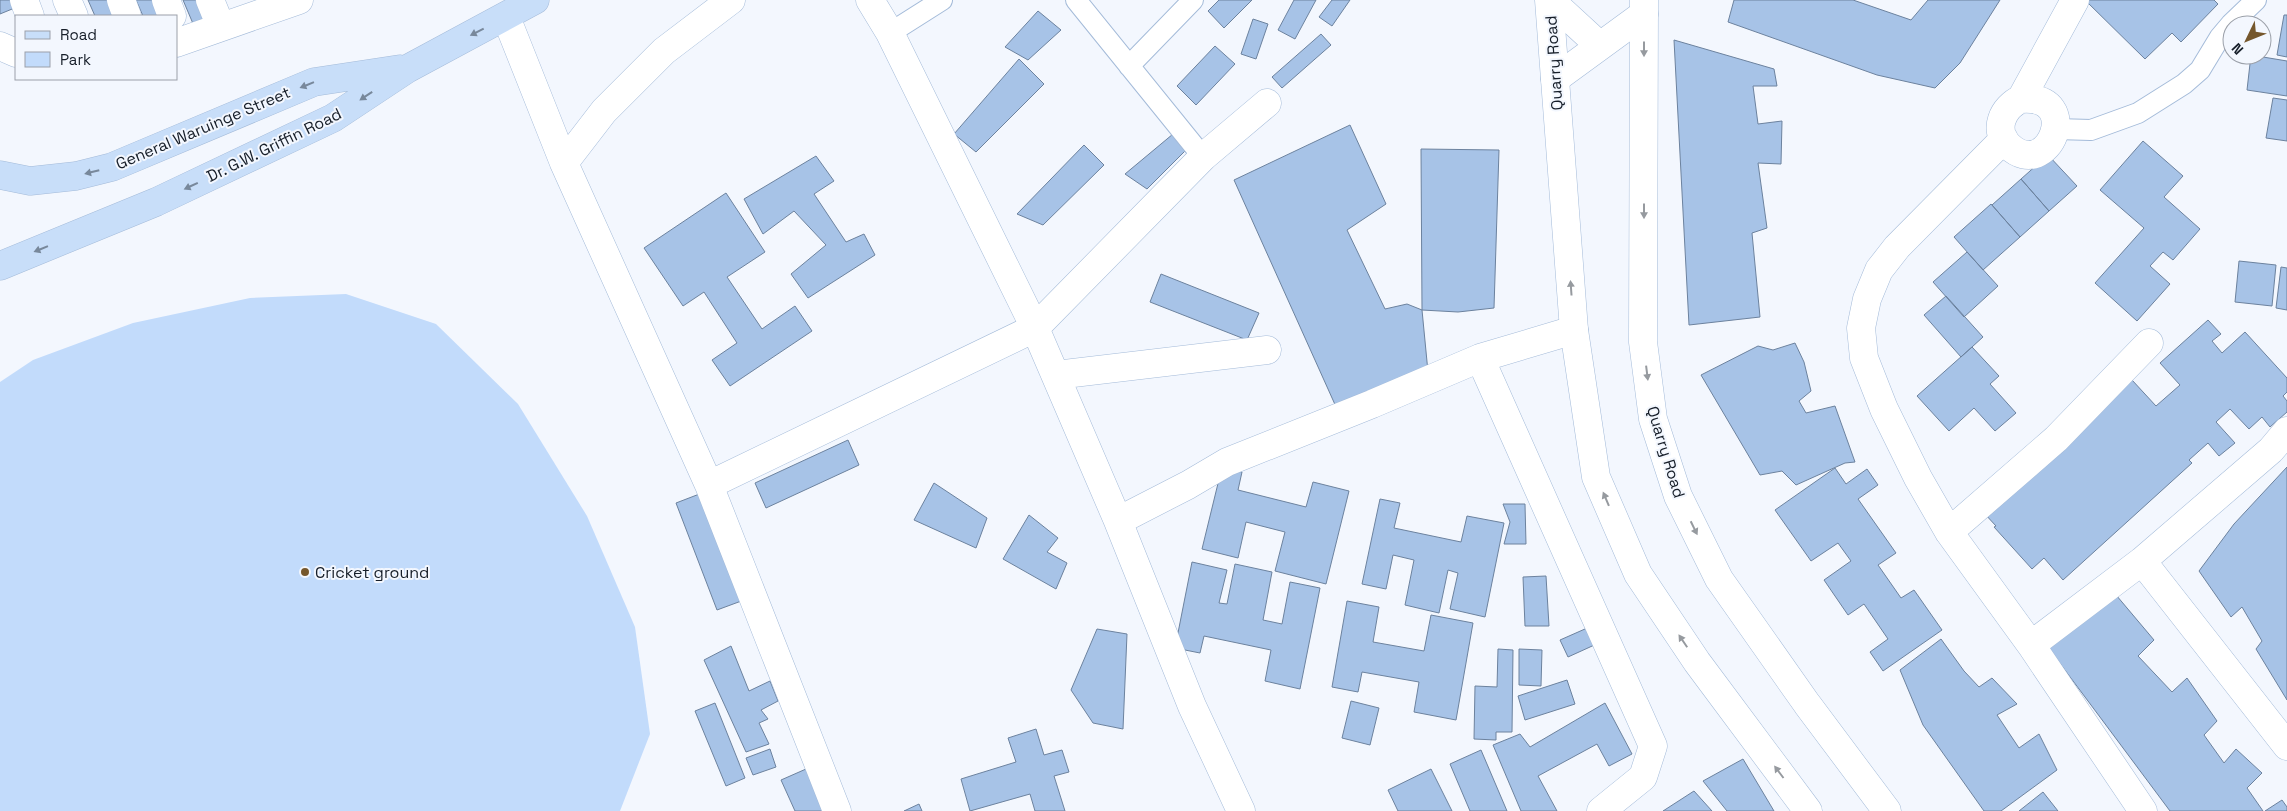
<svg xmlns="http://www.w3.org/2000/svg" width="2287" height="811" font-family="'Space Grotesk',sans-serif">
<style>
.green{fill:#c2dbfb}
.building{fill:#a7c3e7;stroke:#6c829e}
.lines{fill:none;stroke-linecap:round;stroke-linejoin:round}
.service-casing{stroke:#a4bbd9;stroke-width:22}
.pedestrian-casing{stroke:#a4bbd9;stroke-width:29}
.minor-casing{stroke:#a4bbd9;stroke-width:29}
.tertiary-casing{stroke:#a4bbd9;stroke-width:29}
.secondary-casing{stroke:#a4bbd9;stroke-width:29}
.service{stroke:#fff;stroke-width:20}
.pedestrian{stroke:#fff;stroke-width:28}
.minor{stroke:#fff;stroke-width:28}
.tertiary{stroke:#fff;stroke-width:28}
.secondary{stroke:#c8def9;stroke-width:28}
.oneway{fill:#78889b}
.oneway2{fill:#969a9f}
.poi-dot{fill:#75572c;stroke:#f3f7fe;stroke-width:2}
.labels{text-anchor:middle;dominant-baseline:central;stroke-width:4;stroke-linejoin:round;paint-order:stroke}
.street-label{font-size:16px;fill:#161e29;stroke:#f3f7fe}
.poi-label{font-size:16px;fill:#161e29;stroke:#f3f7fe;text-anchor:start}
</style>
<rect width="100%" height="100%" fill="#f3f7fe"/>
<path class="green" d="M346,294L436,324L518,404L587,516L635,627L650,734L620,811H0V382L33,360L133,323L250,298Z"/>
<path class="building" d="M0,0H14L17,7L0,14Z
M88,0H114L120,16H95Z
M136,0H160L166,16H143Z
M183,0H206L213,18L194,26Z
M1219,0H1252L1224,28L1208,11Z
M1294,0H1316L1295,39L1278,30Z
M1332,0H1350L1332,26L1319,17Z
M1734,0H1853L1911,20L1928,0H2000L1960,63L1935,88L1877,75L1728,22Z
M2085,0H2214L2218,4L2181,42L2172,33L2145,59Z
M1038,11L1061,30L1028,60L1005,47Z
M2284,15H2287V57L2277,55Z
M1253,19L1268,24L1256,59L1241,54Z
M1321,34L1331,45L1282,88L1272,77Z
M1674,40L1774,69L1777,86H1753L1758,124L1782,121L1781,164L1758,163L1767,228L1752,233L1760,317L1689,325Z
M1215,46L1235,64L1196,105L1177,86Z
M2251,55L2287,61V96L2247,90Z
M1019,59L1044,84L976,152L954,134Z
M2273,98L2287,100V141L2266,138Z
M1350,125L1386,204L1347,230L1385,309L1407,304L1422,310L1428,372L1337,409L1234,180Z
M1173,134L1187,149L1147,189L1125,174Z
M2143,141L2183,176L2164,197L2200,229L2173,260L2163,252L2150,266L2170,284L2137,321L2095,283L2144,228L2100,190Z
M1084,145L1104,165L1043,225L1017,214Z
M1421,149L1499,150L1494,308L1458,312L1422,310Z
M2048,155L2077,186L2049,211L2021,179Z
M816,156L834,181L814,194L846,242L864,234L875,255L808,298L791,274L826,245L794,211L763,234L744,199Z
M2021,179L2049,211L2020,237L1992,205Z
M726,193L765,252L727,277L762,329L795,306L812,331L730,386L712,360L737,343L704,292L683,306L644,248Z
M1991,204L2020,237L1983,270L1954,237Z
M1967,252L1998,286L1964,317L1933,282Z
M2239,261L2276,265L2272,306L2235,302Z
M2281,267L2287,268V310L2276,308Z
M1161,274L1259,313L1247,340L1150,302Z
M1946,296L1983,337L1961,357L1924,315Z
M2208,320L2221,334L2212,341L2222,353L2245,332L2287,378V392L2283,396L2287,401V412L2270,427L2262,417L2249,429L2230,409L2216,422L2235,443L2219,456L2208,443L2189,460L2192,463L2063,580L2044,558L2032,569L1994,527L1996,526L1984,513L2132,380L2156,406L2180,385L2160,363Z
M1795,343L1804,362L1811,391L1799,401L1806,413L1835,406L1855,462L1845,463L1796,485L1782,471L1760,475L1701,375L1758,346L1773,350Z
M1972,347L1999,376L1990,384L2016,413L1995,431L1974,408L1949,431L1917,396Z
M848,440L859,465L766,508L755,483Z
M1222,467L1242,472L1238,490L1306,507L1313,482L1349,491L1326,584L1275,571L1285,532L1246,522L1238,558L1202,549Z
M2287,467V700L2256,649L2262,641L2242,607L2231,617L2199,571L2234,524Z
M1835,468L1846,484L1867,469L1878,485L1858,499L1896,553L1878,565L1901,598L1914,590L1942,630L1883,671L1870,652L1888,639L1864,604L1848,615L1824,580L1851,561L1838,543L1811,561L1775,510Z
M934,483L987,518L976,548L914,520Z
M702,493L744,600L717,610L676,503Z
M1380,499L1400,503L1394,528L1461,542L1467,516L1504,523L1485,617L1450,609L1458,573L1448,570L1439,613L1405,605L1414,560L1393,555L1386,589L1362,584Z
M1503,504H1525L1526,544H1504L1510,522Z
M1029,515L1058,538L1047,552L1067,563L1056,589L1003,559Z
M1192,562L1227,570L1219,603L1227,604L1235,564L1272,572L1263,620L1282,624L1290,582L1320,588L1300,689L1265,681L1271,650L1204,636L1200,653L1175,648Z
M1546,576L1549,626H1525L1523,577Z
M2111,589L2154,640L2138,656L2172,692L2187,678L2217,721L2204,735L2224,763L2236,749L2262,773L2247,788L2263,811H2170L2044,642Z
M1347,601L1379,607L1373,642L1424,651L1431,615L1473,623L1456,720L1414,712L1419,682L1362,672L1358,692L1332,687Z
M1594,625L1601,642L1568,657L1560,640Z
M1097,629L1127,634L1123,729L1093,723L1071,690Z
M1941,639L1964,671L1979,687L1992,678L2017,704L1997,715L2019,748L2039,734L2057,770L2001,811H1984L1923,725L1900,670Z
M731,646L749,691L770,681L778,701L761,710L768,719L759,723L769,744L746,752L704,660Z
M1498,649L1513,650L1512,732H1496V740L1474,739L1475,686L1497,687Z
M1519,649L1542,650L1541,686L1519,685Z
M1567,680L1575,704L1525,720L1518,696Z
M1351,701L1379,708L1370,745L1342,738Z
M715,703L745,778L726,786L695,711Z
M1605,703L1632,754L1609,766L1597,744L1538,776L1557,811H1521L1493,745L1520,734L1530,747Z
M1036,729L1044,755L1062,750L1069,772L1054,776L1065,811H1035L1030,794L970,811L961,779L1016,762L1008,738Z
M770,749L776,767L753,775L746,758Z
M1481,750L1507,811H1470L1450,764Z
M1743,759L1774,811H1727L1703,781Z
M806,769L825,811H795L781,780Z
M1431,769L1452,811H1398L1388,790Z
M1694,791L1712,811H1663Z
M2043,792L2058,811H2019Z
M2282,800L2287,807V811H2265Z
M919,804L922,811H904Z"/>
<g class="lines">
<defs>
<path id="service" d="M1076,0L1203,157
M890,33L942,0
M1129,66L1193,0
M2056,129L2091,130L2138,113L2184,84L2200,70L2220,37L2231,24L2256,0"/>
<path id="pedestrian" d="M24,0L30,16
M67,0L74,16
M121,0L127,16
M166,0L172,16
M210,0L221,27
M176,43L299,0
M0,46L16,53"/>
<path id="minor" d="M870,0L890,33L1035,328L1118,521L1192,706L1241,811
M1550,0L1600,46
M506,17L564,163L709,485L837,811
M1555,79L1644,14
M2021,99C2085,94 2048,183 2009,146C1992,130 2003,107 2021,99L2075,0
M2004,139L1897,247L1879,270L1867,299L1861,328L1864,358L1884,409L1918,478L1949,532L2031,645L2143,811
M564,163L604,111L664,51L731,0
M1480,358L1653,746L1643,777L1601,811
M1056,375L1267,350
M709,485L1035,328L1203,157L1267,103
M1118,521L1188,485L1227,462L1372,404L1480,358L1574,330
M1949,532L2056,439L2149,343
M2142,561L2287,746
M2031,645L2142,561L2271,450L2287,431"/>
<path id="tertiary" d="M1549,0L1574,330L1596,477L1638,574L1697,662L1808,811
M1644,0L1643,342L1653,419L1678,496L1719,579L1807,704L1887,811"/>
<path id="secondary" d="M0,175L30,181L76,176L112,167L314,82L400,69
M0,266L156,202L333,118L407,69L535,0"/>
</defs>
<use href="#service" class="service-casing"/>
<use href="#pedestrian" class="pedestrian-casing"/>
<use href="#minor" class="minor-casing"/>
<use href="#tertiary" class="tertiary-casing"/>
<use href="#secondary" class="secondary-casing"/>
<use href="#service" class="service"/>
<use href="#pedestrian" class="pedestrian"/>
<use href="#minor" class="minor"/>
<use href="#tertiary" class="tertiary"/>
<use href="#secondary" class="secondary"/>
</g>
<defs><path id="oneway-solid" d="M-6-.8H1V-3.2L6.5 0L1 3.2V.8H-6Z" transform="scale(1.25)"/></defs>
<g class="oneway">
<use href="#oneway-solid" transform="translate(477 32) rotate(153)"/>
<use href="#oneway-solid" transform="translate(307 85) rotate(158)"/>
<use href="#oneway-solid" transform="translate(366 96) rotate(146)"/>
<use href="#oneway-solid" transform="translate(92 172) rotate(166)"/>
<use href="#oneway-solid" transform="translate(191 186) rotate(155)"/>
<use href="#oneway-solid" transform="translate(41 249) rotate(158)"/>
</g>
<g class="oneway2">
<use href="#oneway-solid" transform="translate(1644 49) rotate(90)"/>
<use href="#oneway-solid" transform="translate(1644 211) rotate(90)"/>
<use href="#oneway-solid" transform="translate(1571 288) rotate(-94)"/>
<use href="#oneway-solid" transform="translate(1647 373) rotate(83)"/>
<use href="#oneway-solid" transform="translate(1606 499) rotate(-113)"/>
<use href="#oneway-solid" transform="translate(1694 528) rotate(64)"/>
<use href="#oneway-solid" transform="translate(1683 641) rotate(-124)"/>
<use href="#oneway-solid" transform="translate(1779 772) rotate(-127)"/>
</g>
<circle class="poi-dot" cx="305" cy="572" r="5"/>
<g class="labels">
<g class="street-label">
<text transform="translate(1554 63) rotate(-94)">Quarry Road</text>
<text transform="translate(203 128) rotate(-23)">General Waruinge Street</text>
<text transform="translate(274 145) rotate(-26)">Dr. G.W. Griffin Road</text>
<text transform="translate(1666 452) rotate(73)">Quarry Road</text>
</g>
<g class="poi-label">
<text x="315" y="572">Cricket ground</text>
</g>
</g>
<rect x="15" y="15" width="162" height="65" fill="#f3f7fe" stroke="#9ba0a9"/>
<rect x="25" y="31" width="25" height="8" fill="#c8def9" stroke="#9ba0a9"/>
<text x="60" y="40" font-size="15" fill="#161e29">Road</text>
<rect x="25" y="52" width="25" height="15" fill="#c2dbfb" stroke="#9ba0a9"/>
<text x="60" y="65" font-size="15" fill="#161e29">Park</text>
<g transform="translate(2247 40) rotate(227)"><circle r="24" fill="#f3f7fe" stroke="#9ba0a9"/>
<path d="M0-4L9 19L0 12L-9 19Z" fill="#75572c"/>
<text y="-8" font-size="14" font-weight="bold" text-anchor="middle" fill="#161e29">N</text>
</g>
</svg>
